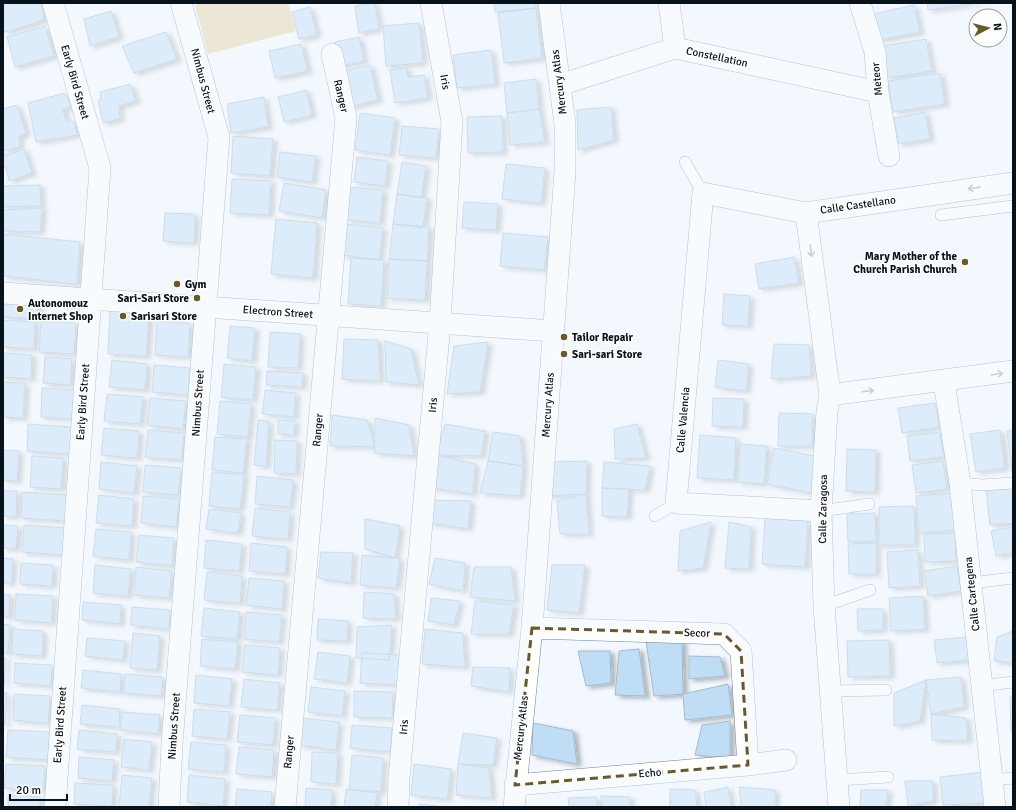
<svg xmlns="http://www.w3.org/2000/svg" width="1016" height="810" font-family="Signika,sans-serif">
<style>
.green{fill:#e2d3a2}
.building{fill:#c0ddf6;stroke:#a1bbd2;filter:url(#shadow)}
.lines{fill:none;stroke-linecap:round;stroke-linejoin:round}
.lane-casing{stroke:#6d869c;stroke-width:12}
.street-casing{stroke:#6d869c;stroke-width:22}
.lane{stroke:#fff;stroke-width:11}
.street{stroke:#fff;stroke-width:21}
.oneway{stroke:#9ca0a3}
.marked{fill:none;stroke:#695a27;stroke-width:3;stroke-dasharray:8 5;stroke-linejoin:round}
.poi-dot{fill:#695a27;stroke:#fff;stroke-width:1.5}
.labels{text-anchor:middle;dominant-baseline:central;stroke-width:3;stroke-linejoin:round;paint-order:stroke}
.street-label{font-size:11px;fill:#08121a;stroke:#fff}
.poi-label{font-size:11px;font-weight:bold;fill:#08121a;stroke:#fff;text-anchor:start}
</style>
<defs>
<filter id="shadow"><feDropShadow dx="4.5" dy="2.5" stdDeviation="2" flood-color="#0004"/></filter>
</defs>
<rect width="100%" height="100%" fill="#f2f8fd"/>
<path class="green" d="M201,3H288L296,31L208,54L195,5Z"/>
<path class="building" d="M3,3H41L44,20L5,32L3,29Z
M375,3L379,29L359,33L355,6Z
M494,3H536V8L495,12Z
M927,3H979L928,10Z
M914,5L920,32L879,40L873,14Z
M310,7L317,35L299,39L292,12Z
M536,8L542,58L504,63L498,13Z
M111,11L119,37L90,46L84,19Z
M419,23L423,63L386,66L383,26Z
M45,26L54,56L15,67L7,37Z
M166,32L177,59L134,73L122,46Z
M359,37L364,61L340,66L335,42Z
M926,39L932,71L887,78L882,46Z
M301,44L308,71L275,78L269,51Z
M491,50L495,84L457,88L453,55Z
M370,65L378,100L348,107L340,72Z
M407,68L408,77L424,75L428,98L395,103L390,70Z
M940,73L945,104L893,112L888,81Z
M536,79L539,109L507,113L504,83Z
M130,84L136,101L119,106L120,119L103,123L98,100H101L100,92Z
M306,90L312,115L284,122L278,97Z
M65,93L71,106L63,110L66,121L74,122L77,135L36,142L28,103Z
M264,97L268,127L231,133L227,104Z
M17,105L26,133L19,137L20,147L3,151V109Z
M611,107L614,140L578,150L577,110Z
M539,109L545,142L510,145L507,113Z
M925,112L930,139L899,144L894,118Z
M360,113L395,118L390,155L355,150Z
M502,116L503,152L468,153L467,117Z
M402,126L439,129L436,158L399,155Z
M233,136L273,139L270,176L231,173Z
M24,149L32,173L9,181L6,167L3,168V153H4L5,156Z
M280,152L316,156L312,182L277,177Z
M357,157L388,161L385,186L354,182Z
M402,162L426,166L421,198L397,194Z
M506,164L545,168L541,203L502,199Z
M232,179L271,181L269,215L230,213Z
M284,183L326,190L322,218L279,211Z
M40,185L41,206L3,207V186Z
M349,187L383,190L380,223L346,220Z
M397,194L427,198L423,228L393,224Z
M464,202L498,204L496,230L462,228Z
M42,208L40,232L3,231V210Z
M165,213L195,214L194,243L163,241Z
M276,219L317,223L313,278L271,274Z
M346,224L383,228L379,260L342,255Z
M393,224L429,227L427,261L389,259Z
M503,233L548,237L544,270L500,266Z
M3,234L80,242L77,284L3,276Z
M794,257L799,283L759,289L755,264Z
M351,258L384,260L381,306L348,304Z
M389,259L427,261L425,300L387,298Z
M724,294L750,296L748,326L722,325Z
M3,299L39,301L38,319L3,317Z
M3,300L38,301L37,319L3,317Z
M110,310L149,312L146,356L108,354Z
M3,320L35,322L34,349L3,347Z
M41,321L76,323L74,354L39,352Z
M157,321L190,323L188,357L155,355Z
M230,326L255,328L252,361L227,358Z
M270,332L300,334L298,368L268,367Z
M344,339L378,340L380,381L342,379Z
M385,341L411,349L419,385L386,382Z
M488,342L480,392L447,394L454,346Z
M774,344L809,345L811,376L771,379Z
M3,353L32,355L31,379L3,377Z
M45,357L72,359L70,385L43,383Z
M112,360L147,364L145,390L109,387Z
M718,360L749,364L746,391L715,387Z
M224,364L256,367L253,400L221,397Z
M154,365L190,368L188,395L152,392Z
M267,371L303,373L302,387L266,385Z
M3,382L25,383L23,418L3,417Z
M42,388L74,390L72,419L41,417Z
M265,390L296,393L294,417L262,414Z
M107,394L143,397L140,424L104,421Z
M150,398L186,401L183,429L147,425Z
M713,398L744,399L743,427L712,426Z
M220,401L251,404L248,437L217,434Z
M935,403L939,427L902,433L898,408Z
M779,413L813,414L812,446H778Z
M332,415L367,420L375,447L330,446Z
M375,418L409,425L414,456L374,453Z
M258,420L269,421L266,466L254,465Z
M278,420L295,421L294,435L278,434Z
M28,424L72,427L70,454L27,451Z
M445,424L485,431L481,456L436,455Z
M637,424L646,458L615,459L614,429Z
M104,428L139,431L137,458L101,455Z
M148,430L184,433L181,460L145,457Z
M1000,430L1005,468L976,472L970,434Z
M1013,430V472H1012L1007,431Z
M493,432L520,436L523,466L488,461Z
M940,432L943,457L910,461L907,436Z
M700,435L736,438L734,480L697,478Z
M215,437L247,439L243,473L212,470Z
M275,440L297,441L296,474L274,473Z
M740,444L767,446L764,484L738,482Z
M774,448L819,457L812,493L767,484Z
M847,449L876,450L875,492L846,491Z
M3,450L19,451L17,481L3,480Z
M436,455L475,464L473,494L431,488Z
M32,456L63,458L61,489L30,487Z
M488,461L523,466L520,496L480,493Z
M587,461L586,494L548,496L553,462Z
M943,461L947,489L916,493L912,465Z
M101,462L137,466L134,493L99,489Z
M604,462L650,466L645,490L602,488Z
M145,465L181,468L178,495L143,492Z
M212,472L244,475L240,509L209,506Z
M257,476L293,480L290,507L255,504Z
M602,488L629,489L627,517L602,516Z
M1013,488V523L990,525L986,490Z
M3,491H17L16,517L3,516Z
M22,492L68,495L66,521L21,518Z
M953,493L957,530L919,533L916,496Z
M586,494L589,534H560L557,501Z
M99,495L134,499L132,526L96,523Z
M143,496L179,499L176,527L141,523Z
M431,500L471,501L468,529L430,523Z
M914,506L915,545H879V507Z
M255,508L290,512L288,539L252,536Z
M209,509L241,513L238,533L206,529Z
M875,513L876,541L848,542L847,514Z
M765,518L808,521L805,567L762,564Z
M365,519L400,526L395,558L365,549Z
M711,522L703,568L678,571L680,531Z
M729,522L751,527L749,569L725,568Z
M3,525L18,526L16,549L3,548Z
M24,525L65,528L63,555L22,552Z
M1013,527V553L996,556L991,531Z
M96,529L131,532L129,560L93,556Z
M955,533L956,561L925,562L924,534Z
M139,535L174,538L172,566L136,562Z
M206,540L242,544L239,571L204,568Z
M251,543L287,547L285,574L249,571Z
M876,543V574H849L848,544Z
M918,550L920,586L889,588L887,552Z
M321,552L353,553L351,583L318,578Z
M362,555L400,559L396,588L360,585Z
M3,558L13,559L11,583H3Z
M435,558L465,563L463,591L429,584Z
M21,563L53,565L52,586L20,584Z
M95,565L131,569L128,596L93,593Z
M552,565H585L579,613L547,610Z
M957,566L961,591L928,596L924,571Z
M136,567L172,571L169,598L134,595Z
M474,567H511L515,601L470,597Z
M207,572L242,576L240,603L204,600Z
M249,578L284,581L282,609L246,605Z
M364,592L394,594L396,619L363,618Z
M3,594L10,595L9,617H3Z
M16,594L53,596L51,623L15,620Z
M923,596L925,629L891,631L889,598Z
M431,598L460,601L454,625L428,621Z
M475,601L514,605L509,634H471Z
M83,602L121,605L120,624L82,620Z
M132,607L170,610L169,629L130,625Z
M204,608L240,612L237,639L201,636Z
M857,609H883V630L858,631Z
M246,612L282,615L279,642L244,639Z
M318,619L348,621L347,641L317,640Z
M3,624L10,625L8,653H3Z
M392,625L389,660L356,658L357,627Z
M13,629L43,631L42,656L12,654Z
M425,629L463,633L465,667L422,664Z
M1013,631V663L994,661L997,637Z
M133,633L160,636L157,670L130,668Z
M967,637L969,660L937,663L934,640Z
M87,638L125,641L123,660L85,656Z
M202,639L238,642L235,669L200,666Z
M682,640L683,694L654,696L646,642Z
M889,640L890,676L848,677L847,641Z
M245,645L280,648L278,675L242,672Z
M639,649L645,696L615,695L619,651Z
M578,651H610L611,683L586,686Z
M318,652L350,656L347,683L314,679Z
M362,653L401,655L400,685L360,683Z
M689,656L720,657L725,676L689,679Z
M3,658H6L4,686H3Z
M15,663L52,665L51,686L14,683Z
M473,667L510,668L509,692L471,686Z
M83,670L121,674L120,692L81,688Z
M125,674L163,677L161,696L123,693Z
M196,675L232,679L229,706L194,703Z
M961,677L964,707L931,714L926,680Z
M244,679L280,683L277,710L241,707Z
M926,680L920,721L894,726V693Z
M728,684L732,715L685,720L683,694Z
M311,687L345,691L342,716L308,712Z
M354,691L393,692L392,718L354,717Z
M3,693H7L5,725H3Z
M14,694L50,696L48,723L13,720Z
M1010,697H1013V730L1011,731Z
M82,705L120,709L119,727L80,724Z
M194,709L230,712L227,739L192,736Z
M122,712L160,715L158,734L120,730Z
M931,714L966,718L968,741L932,740Z
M240,715L275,718L273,745L237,742Z
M302,718L339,722L336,750L299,745Z
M730,721V758L695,755L702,725Z
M533,723L573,731L577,764L532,755Z
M352,725L392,728L390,752L350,748Z
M8,730L50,732L48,760L6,757Z
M79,730L117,734L116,752L77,749Z
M463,733L497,738L493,765L458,764Z
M124,739L152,742L149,770L121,767Z
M191,742L226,745L224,772L188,769Z
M239,747L274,750L272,777L236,774Z
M312,752L338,753L336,784L311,782Z
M352,755L383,758L381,792L349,789Z
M79,757L114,760L112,781L78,778Z
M6,764L45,766L43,791L4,788Z
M414,764L451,769L447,799L411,795Z
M458,764L489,768L492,798L456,795Z
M983,772L986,803L943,805L940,777Z
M122,775L152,778L149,807H119Z
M189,775L225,779L223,806L187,802Z
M905,781H933V801L908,806Z
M75,783L113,785L112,806L74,804Z
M728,787L731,807H706L704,792Z
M739,787L775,790V807H741Z
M306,788L332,790L331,807H305Z
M237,789L272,792L271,807H235Z
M346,789L377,793L375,807H344Z
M670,789L695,790L697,807H670Z
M861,790H888L886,807H860Z
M8,795L40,797V807H8Z
M601,796L630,797V807H602Z
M596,797L598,807H569L568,798Z
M420,804L445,807H419Z"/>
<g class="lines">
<defs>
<path id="lane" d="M685,162L703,193
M941,215L1013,206
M960,483L982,485L1013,483
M821,511L869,504
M655,516L676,503
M971,583L1013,578
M824,606L870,590
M981,686L1013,682
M831,691L886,690
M837,780L888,777
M992,780L1013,778"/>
<path id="street" d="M53,3L100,168L55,807
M669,3L675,48
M860,3L875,52L878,92L889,156
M560,85L675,48L878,92
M806,213L830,395L827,411L821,511L824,606L839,807
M3,293L553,331
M944,382L960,483L995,807
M830,395L1013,371
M821,511L676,503L703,193L806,213L1013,183
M532,628L724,634L741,651L748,765
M515,785L748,765L786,760
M169,807L172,744L219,137L181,3
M285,807L346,118L332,54
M398,807L399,778L440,323L452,122L431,3
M514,807L532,628L565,172V124L549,3"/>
</defs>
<use href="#lane" class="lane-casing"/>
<use href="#street" class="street-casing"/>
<use href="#lane" class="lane"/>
<use href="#street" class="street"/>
</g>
<defs><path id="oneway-shaft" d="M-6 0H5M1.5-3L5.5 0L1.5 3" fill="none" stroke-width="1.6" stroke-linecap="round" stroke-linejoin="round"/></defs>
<g class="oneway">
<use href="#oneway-shaft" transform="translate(974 188) rotate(172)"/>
<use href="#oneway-shaft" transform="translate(811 251) rotate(83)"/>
<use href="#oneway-shaft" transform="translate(997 374) rotate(-9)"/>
<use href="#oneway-shaft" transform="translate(868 391) rotate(-7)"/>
</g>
<path d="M0 0H1016V810H0ZM532,628L724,634L741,651L748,765L515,785Z" fill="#f2f8fd" fill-opacity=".55" fill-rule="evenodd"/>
<path class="marked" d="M532,628L724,634L741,651L748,765L515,785Z"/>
<g class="poi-dot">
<circle cx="965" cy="262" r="4"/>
<circle cx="177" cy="284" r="4"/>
<circle cx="197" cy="298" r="4"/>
<circle cx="20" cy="309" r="4"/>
<circle cx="123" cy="316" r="4"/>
<circle cx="564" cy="337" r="4"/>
<circle cx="564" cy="354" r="4"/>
</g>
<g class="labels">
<g class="street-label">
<text transform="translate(717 57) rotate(12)">Constellation</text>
<text transform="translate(877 79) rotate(-96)">Meteor</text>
<text transform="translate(203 81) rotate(75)">Nimbus Street</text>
<text transform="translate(75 82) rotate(74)">Early Bird Street</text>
<text transform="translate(445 82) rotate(80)">Iris</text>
<text transform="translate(559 82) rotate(-97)">Mercury Atlas</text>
<text transform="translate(341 96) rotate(77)">Ranger</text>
<text transform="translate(858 205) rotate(-8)">Calle Castellano</text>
<text transform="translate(278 312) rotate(4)">Electron Street</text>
<text transform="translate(83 402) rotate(-86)">Early Bird Street</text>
<text transform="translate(198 403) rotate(-86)">Nimbus Street</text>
<text transform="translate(433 405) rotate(-85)">Iris</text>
<text transform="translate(548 405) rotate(-86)">Mercury Atlas</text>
<text transform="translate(683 420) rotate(-85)">Calle Valencia</text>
<text transform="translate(318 430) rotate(-85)">Ranger</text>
<text transform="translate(823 509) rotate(-89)">Calle Zaragosa</text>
<text transform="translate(972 594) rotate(-96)">Calle Cartegena</text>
<text transform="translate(697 633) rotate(2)">Secor</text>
<text transform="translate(60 725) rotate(-86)">Early Bird Street</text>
<text transform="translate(174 726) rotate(-86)">Nimbus Street</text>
<text transform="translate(404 727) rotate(-85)">Iris</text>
<text transform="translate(521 728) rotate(-84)">Mercury Atlas</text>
<text transform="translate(289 752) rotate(-85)">Ranger</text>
<text transform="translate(650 773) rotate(-5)">Echo</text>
</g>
<g class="poi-label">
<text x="957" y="256" text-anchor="end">Mary Mother of the<tspan x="957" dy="13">Church Parish Church</tspan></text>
<text x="185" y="284">Gym</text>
<text x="189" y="298" text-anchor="end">Sari-Sari Store</text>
<text x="28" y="303">Autonomouz<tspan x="28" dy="13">Internet Shop</tspan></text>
<text x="131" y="316">Sarisari Store</text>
<text x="572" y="337">Tailor Repair</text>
<text x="572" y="354">Sari-sari Store</text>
</g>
</g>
<rect width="1016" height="810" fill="none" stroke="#08121a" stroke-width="8"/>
<g transform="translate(988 28) rotate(83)"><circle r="19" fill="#ffffff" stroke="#9ca0a3"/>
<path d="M0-3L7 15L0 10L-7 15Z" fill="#695a27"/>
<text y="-6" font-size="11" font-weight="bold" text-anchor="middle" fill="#08121a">N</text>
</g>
<path d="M10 794v6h57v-6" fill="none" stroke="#08121a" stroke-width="2"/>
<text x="16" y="794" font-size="12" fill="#08121a" stroke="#ffffff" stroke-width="3" paint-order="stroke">20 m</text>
</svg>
